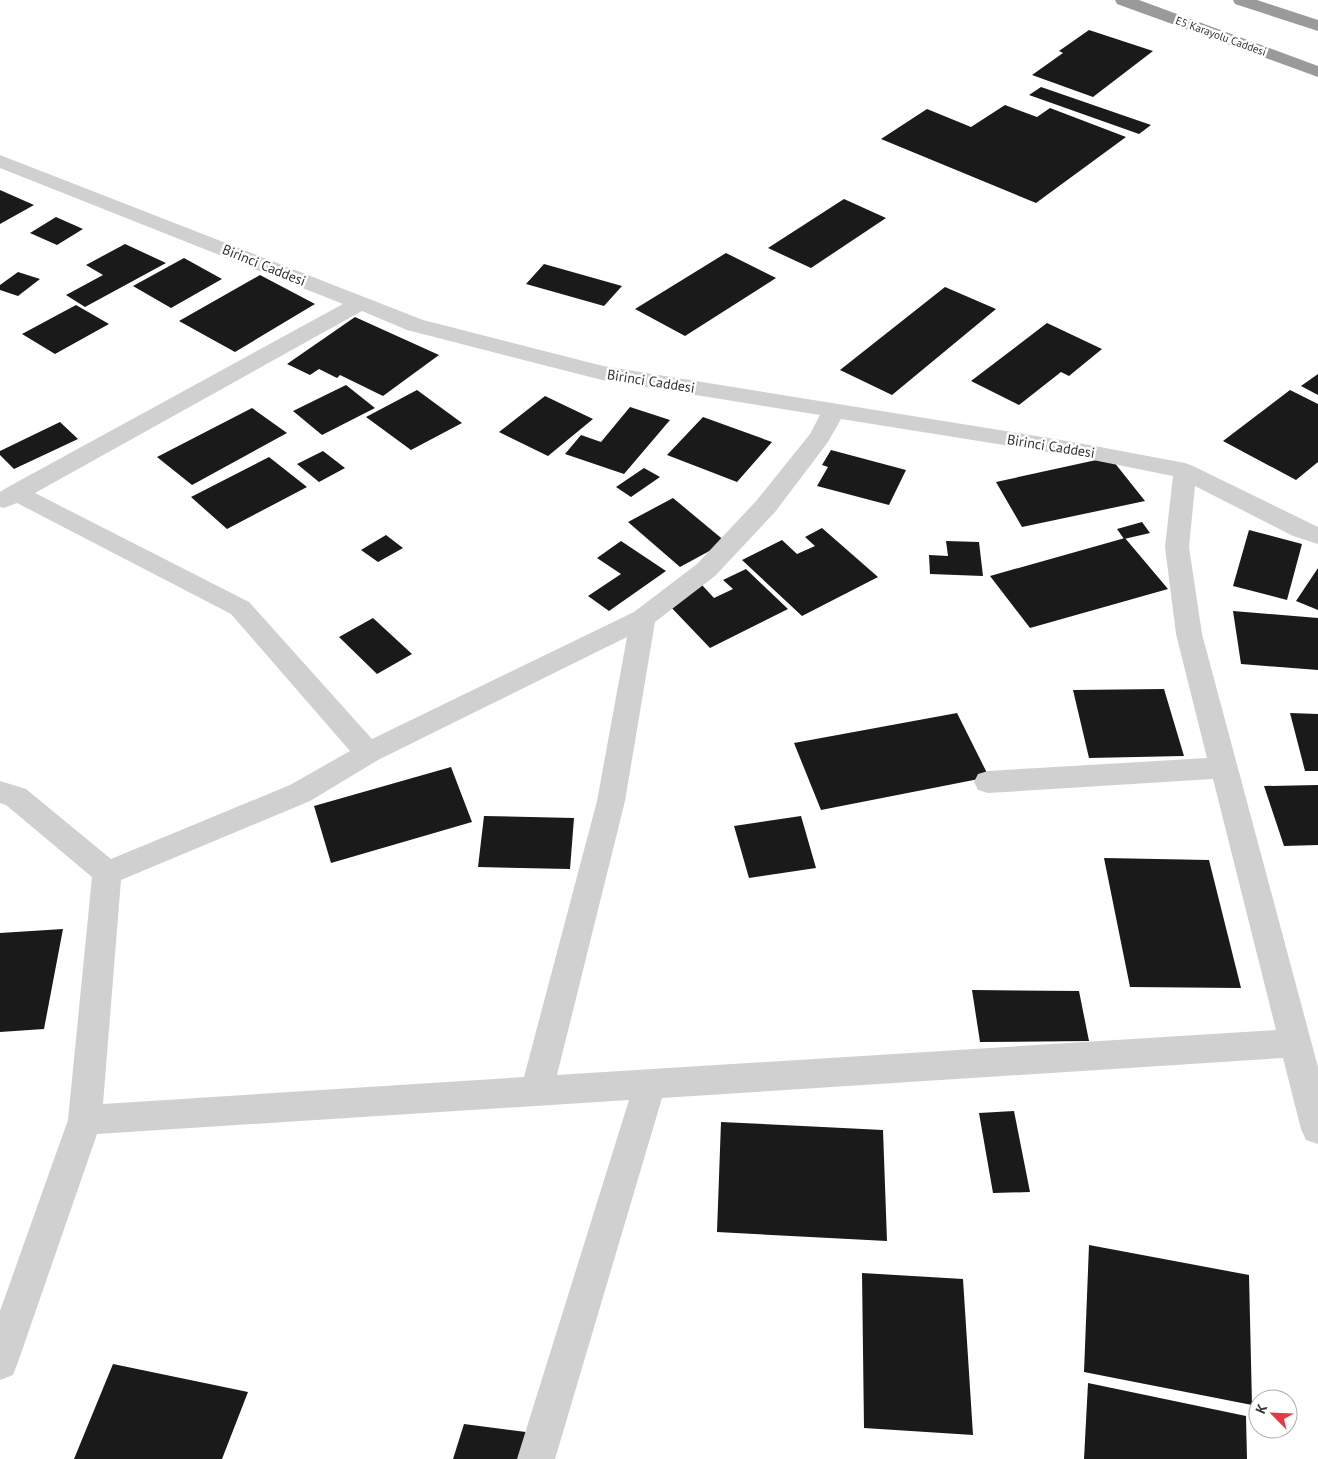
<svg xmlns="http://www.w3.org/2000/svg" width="1318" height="1459" font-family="'PT Sans',sans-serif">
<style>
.building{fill:#1a1a1a}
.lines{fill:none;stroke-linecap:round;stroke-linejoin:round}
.minor{fill:#d0d0d0;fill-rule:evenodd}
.highway{fill:#9a9a9a;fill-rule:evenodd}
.labels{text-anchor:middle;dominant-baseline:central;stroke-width:5;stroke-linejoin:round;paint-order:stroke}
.far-street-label{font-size:11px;fill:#333;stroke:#fff}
.street-label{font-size:14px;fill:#333;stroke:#fff}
</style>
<rect width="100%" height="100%" fill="#fff"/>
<path class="building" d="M1089,30L1153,51L1093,97L1032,75L1063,53L1059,51Z
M1041,87L1151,125L1139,134L1029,95Z
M1005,105L1037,117L1050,108L1126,137L1036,203L881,139L927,109L971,127Z
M0,190L34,205L0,224Z
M844,199L886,218L811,268L768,248Z
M56,217L83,229L57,245L30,233Z
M125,244L166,263L85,307L66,295L103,275L86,265Z
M726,253L776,278L685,336L635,309Z
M184,258L222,279L171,308L133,286Z
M544,264L622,286L604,306L526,284Z
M18,272L40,279L18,296L0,290V285Z
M260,275L315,304L235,352L179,321Z
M945,287L996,309L892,395L840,370Z
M76,305L109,324L55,354L22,334Z
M355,317L439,355L383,396L340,375L337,378L319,369L310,375L287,364Z
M1047,323L1102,349L1069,376L1061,372L1019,405L971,381Z
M1318,374V395L1301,386Z
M346,385L375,408L322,435L293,411Z
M417,390L462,423L411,450L366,417Z
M1290,390L1318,404V462L1296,480L1223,441Z
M545,396L593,419L548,456L499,432Z
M630,407L670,420L624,474L565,454L581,435L601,442Z
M252,408L287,433L192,485L157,457Z
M703,417L772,442L737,482L667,455Z
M60,422L78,439L14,469L0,455V451Z
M831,450L906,470L889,505L817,486L828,467L822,465Z
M323,451L345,468L319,482L297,464Z
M269,457L307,487L227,529L191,497Z
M1110,457L1145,501L1022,527L996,482Z
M644,468L660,477L631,497L616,487Z
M673,498L726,542L680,567L628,522Z
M1142,522L1150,533L1124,539L1117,529Z
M822,528L878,577L802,616L742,560L782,540L797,554L815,546L805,537Z
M1249,530L1302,544L1287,600L1233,586Z
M386,535L403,548L378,562L361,550Z
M1125,538L1168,589L1030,628L990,576Z
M621,541L666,571L609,611L588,596L621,574L597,558Z
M946,541L979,542L983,576L930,574L929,555L948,556Z
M1318,568V610L1296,601Z
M746,569L788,609L710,648L666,602L702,585L714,598L733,589L723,580Z
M1233,611L1318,618V670L1241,664Z
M373,618L412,654L377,674L339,637Z
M1164,689L1184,756L1089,758L1073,690Z
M957,713L989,777L821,810L794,743Z
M1290,713L1318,714V771H1305Z
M451,767L472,822L331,863L314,806Z
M1318,785V845L1284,846L1264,786Z
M484,816L574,818L570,869L478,867Z
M801,816L816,868L749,878L734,826Z
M1104,858L1209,860L1241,988L1130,987Z
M63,929L44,1029L0,1032V933Z
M972,990L1079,991L1089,1041L980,1042Z
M1014,1111L1030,1192L993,1193L979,1113Z
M721,1122L883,1130L887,1241L717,1232Z
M1089,1245L1249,1275L1252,1405L1084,1372Z
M862,1273L963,1279L973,1435L864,1428Z
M113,1364L248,1392L222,1459H74Z
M1088,1383L1246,1416L1247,1459H1084Z
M464,1424L526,1432L518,1459H453Z"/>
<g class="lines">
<path class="minor" d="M0,155L423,320L603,366L1073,442L1185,463L1193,466L1318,527V544L1293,536L1195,486L1189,547L1202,634L1318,1067V1144L1306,1140L1301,1129L1283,1058L662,1098L555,1459H517L629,1100L97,1134L18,1362L13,1375L0,1380V1311L68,1120L92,877L6,805L0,803V781L26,789L111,859L290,785L350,751L231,614L17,503L4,508L0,507V492L8,487L343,304L0,168ZM362,311L407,330L602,380L820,415L810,434L757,500L697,564L634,612L372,739L249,602L35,493ZM841,419L1073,456L1173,476L1165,547L1176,634L1207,758L988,771L978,774L974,782L978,790L988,793L1213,779L1276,1030L557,1075L625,801L655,622L715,576L775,512L828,442ZM627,637L597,801L524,1077L103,1104L121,880L310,801L378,760Z"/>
<path class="highway" d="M1115,0H1139L1318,66V77L1117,4Z
M1233,0H1257L1318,20V31L1235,4Z"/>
</g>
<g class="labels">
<g class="far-street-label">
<text transform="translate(1221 36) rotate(20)">E5 Karayolu Caddesi</text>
</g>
<g class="street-label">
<text transform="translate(264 265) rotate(22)">Birinci Caddesi</text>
<text transform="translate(651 381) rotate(9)">Birinci Caddesi</text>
<text transform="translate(1051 446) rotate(9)">Birinci Caddesi</text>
</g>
</g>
<g transform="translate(1273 1414) rotate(294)"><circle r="24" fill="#ffffff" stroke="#adadad"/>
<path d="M0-4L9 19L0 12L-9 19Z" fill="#e63946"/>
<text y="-8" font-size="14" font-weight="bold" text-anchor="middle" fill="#333333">K</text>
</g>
</svg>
